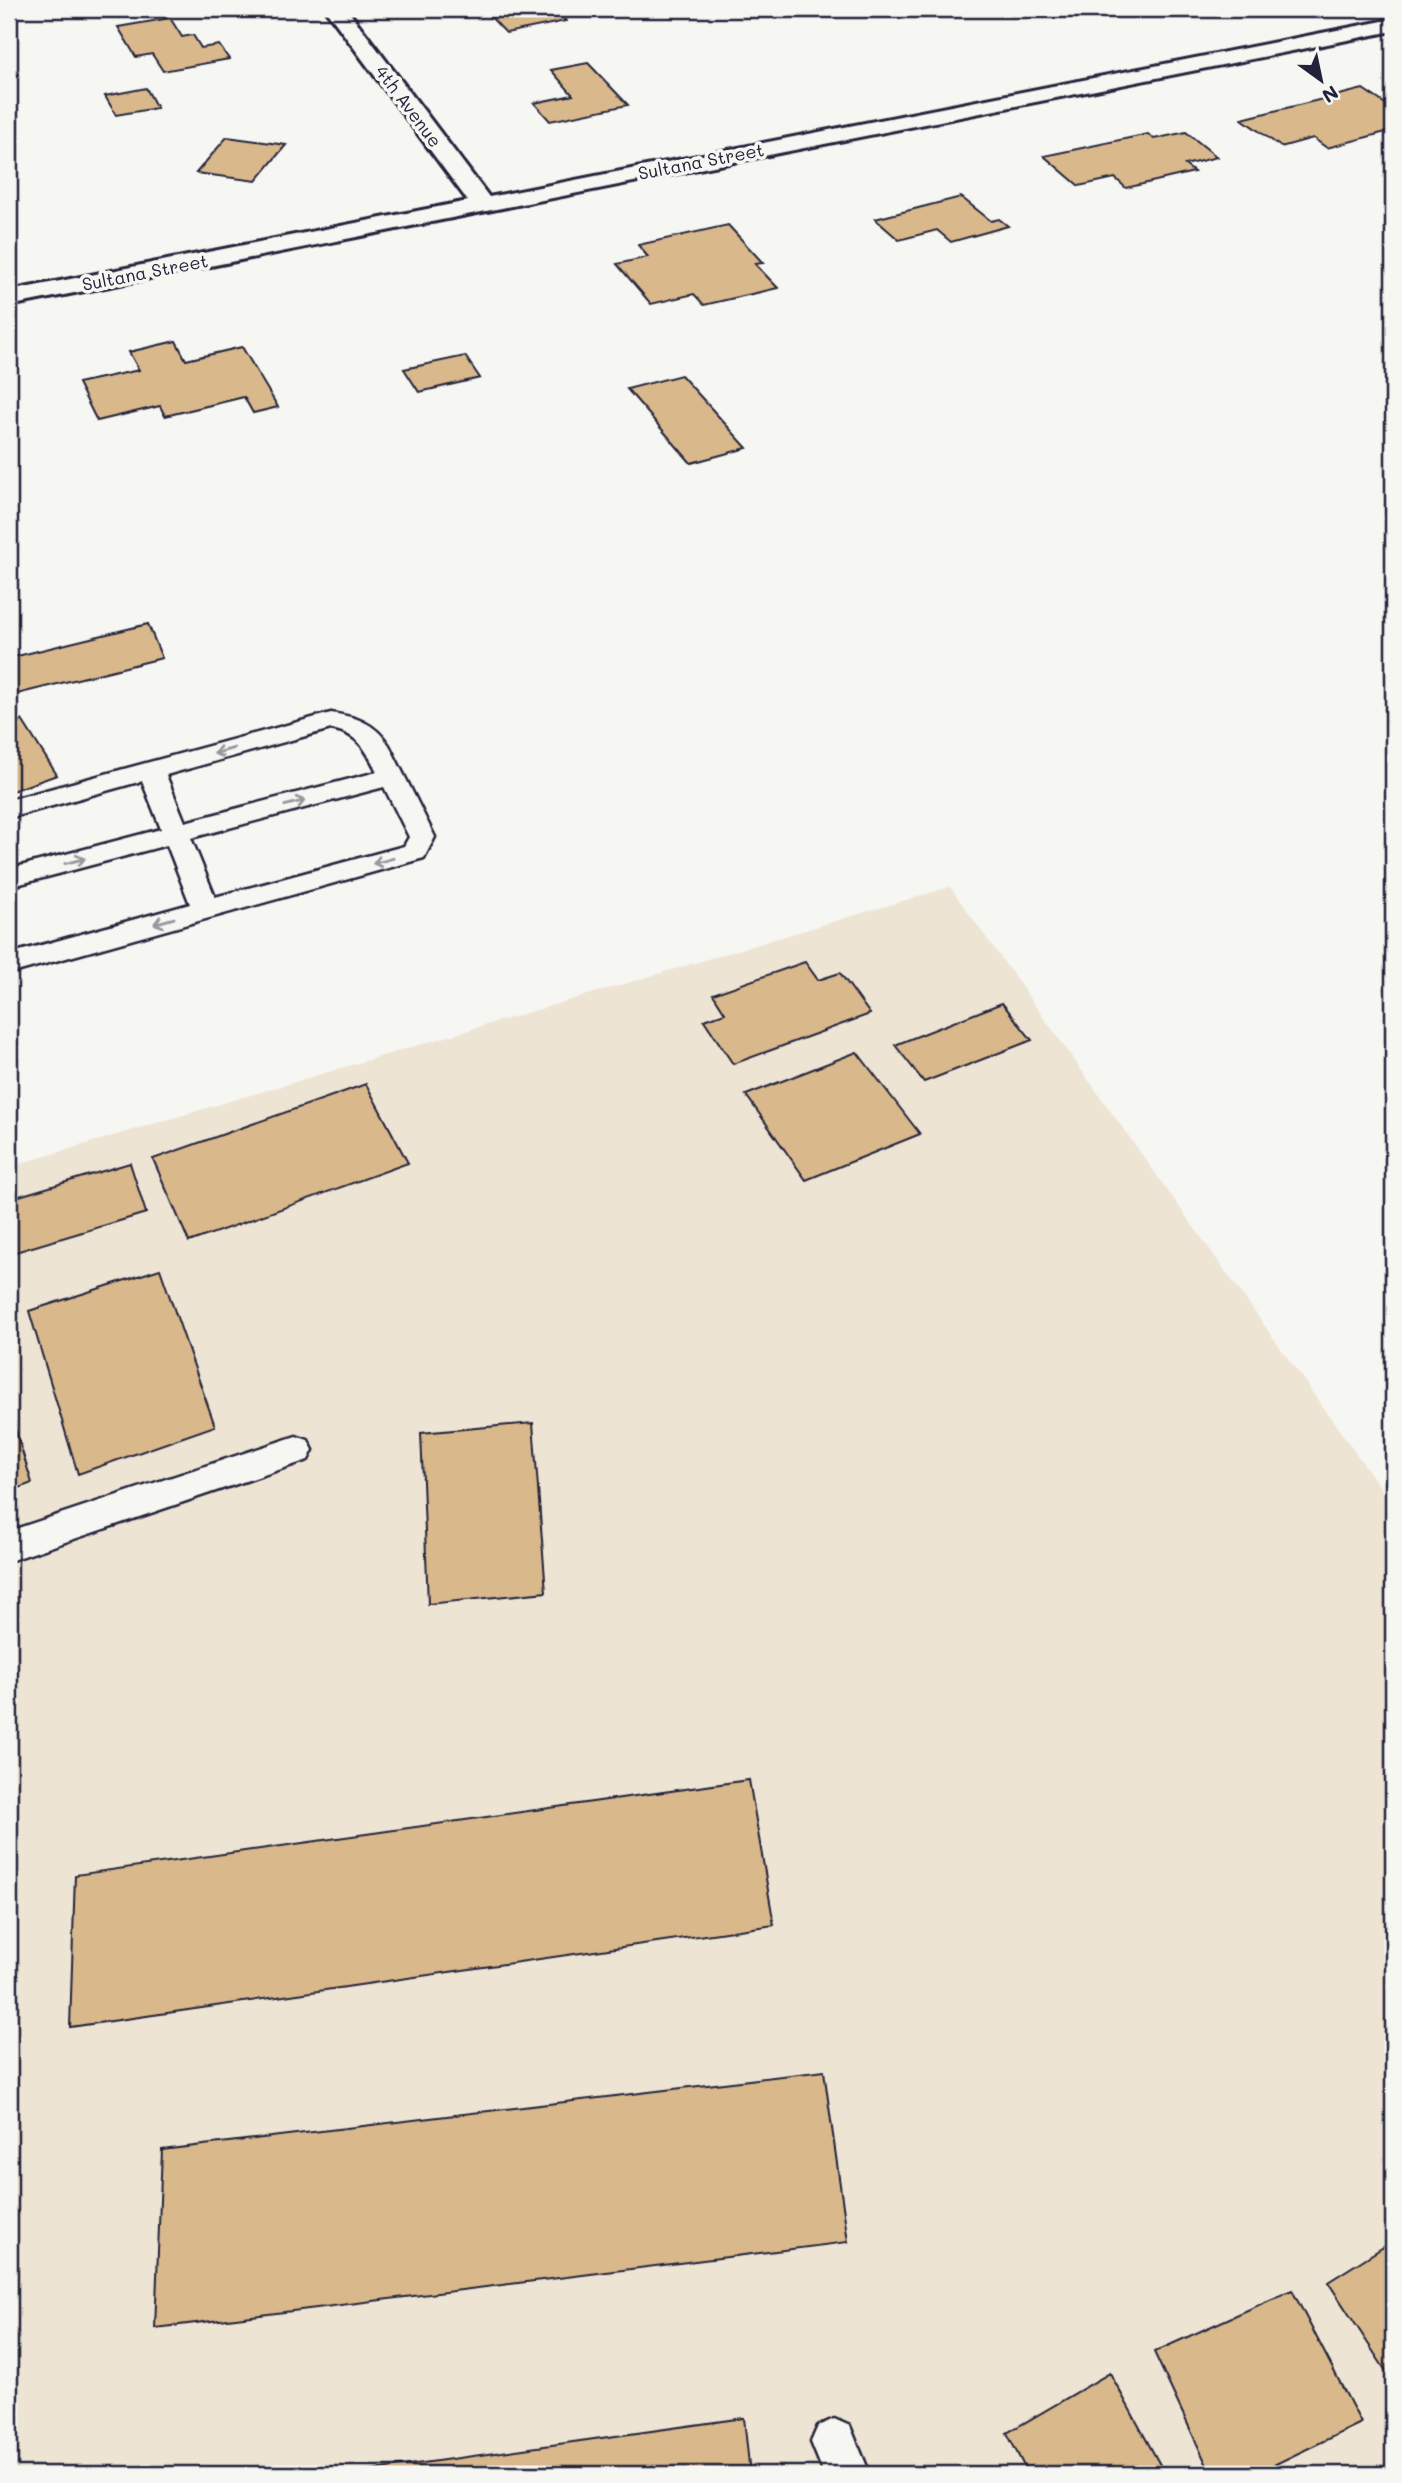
<svg xmlns="http://www.w3.org/2000/svg" width="1402" height="2483" font-family="Mali,sans-serif">
<style>
.built{fill:#ede4d3}
.building{fill:#d9b98c;stroke:#22223b;stroke-width:2}
.lines{fill:none;stroke-linecap:round;stroke-linejoin:round}
.lane-casing{stroke:#22223b;stroke-width:5}
.street-casing{stroke:#22223b;stroke-width:6}
.lane{fill:#f6f6f2;fill-rule:evenodd}
.street{fill:#f6f6f2;fill-rule:evenodd}
.oneway{stroke:#9797a0}
.labels{text-anchor:middle;dominant-baseline:central;stroke-width:7;stroke-linejoin:round;paint-order:stroke}
.far-street-label{font-size:18px;fill:#22223b;stroke:#f6f6f2}
</style>
<rect width="100%" height="100%" fill="#f6f6f2"/>
<filter id="ink" filterUnits="userSpaceOnUse"><feTurbulence type="fractalNoise" baseFrequency=".0143" numOctaves="2"/><feDisplacementMap in="SourceGraphic" scale="14" xChannelSelector="R" yChannelSelector="G"/><feConvolveMatrix kernelMatrix="1 2 1 2 8 2 1 2 1" color-interpolation-filters="sRGB"/></filter>
<g filter="url(#ink)">
<path class="built" d="M950,887L1393,1505V2474H9V1167Z"/>
<path class="building" d="M483,9H569L571,10L557,13L566,21L506,33Z
M170,18L182,37L193,35L201,48L219,45L229,59L163,71L152,54L136,57L118,27Z
M588,63L628,105L550,121L534,103L573,95L551,70Z
M146,88L157,108L116,115L105,96Z
M1363,89L1393,109V130L1327,148L1313,138L1281,147L1242,119Z
M1186,132L1217,157L1185,165L1194,172L1126,188L1115,178L1079,186L1044,156L1148,134L1154,139Z
M227,137L286,145L256,181L196,173Z
M961,197L991,221L999,219L1008,226L951,242L937,230L899,240L875,219Z
M728,225L763,263L755,264L778,288L704,305L694,294L651,304L617,264L648,257L638,245Z
M176,341L186,360L242,347L278,407L253,413L244,397L165,416L160,406L97,421L78,383L139,370L129,352Z
M465,356L480,378L419,392L404,369Z
M681,375L747,448L691,463L627,389Z
M148,624L162,658L9,696V658Z
M22,720L57,775L9,792V725Z
M805,962L818,980L840,973L870,1014L733,1064L704,1020L725,1013L713,994Z
M1002,1003L1032,1040L924,1082L895,1045Z
M857,1052L920,1134L806,1180L746,1095Z
M366,1084L408,1163L189,1242L153,1159Z
M130,1163L146,1213L9,1254V1199Z
M160,1269L215,1426L78,1474L29,1311Z
M9,1409L32,1483L9,1492Z
M533,1423L546,1592L428,1604L421,1433Z
M749,1780L774,1925L70,2027L75,1875Z
M824,2071L848,2242L155,2328L162,2150Z
M1393,2241V2382L1328,2282Z
M1292,2290L1361,2423L1255,2474H1211L1154,2352Z
M1110,2373L1165,2474H1028L1007,2433Z
M744,2418L750,2474H344Z"/>
<g class="lines">
<defs>
<path id="lane" d="M331,713C356,717 374,722 389,745L435,837L424,858L9,974V954L190,904L167,845L9,887V869L161,829L142,781L9,818V800ZM331,729C358,734 366,749 377,772L185,822L166,775ZM384,787L409,837L404,846L215,897L191,838Z
M296,1436L308,1440L313,1450L308,1460L9,1561V1531Z
M834,2419L850,2426L870,2474H824L811,2442L818,2426Z"/>
<path id="street" d="M325,9H347L489,197L1393,19V31L9,306V291L468,201Z"/>
</defs>
<use href="#lane" class="lane-casing"/>
<use href="#street" class="street-casing"/>
<use href="#lane" class="lane"/>
<use href="#street" class="street"/>
</g>
<defs><path id="oneway-shaft" d="M-6 0H5M1.5-3L5.5 0L1.5 3" fill="none" stroke-width="1.6" stroke-linecap="round" stroke-linejoin="round" transform="scale(1.75)"/></defs>
<g class="oneway">
<use href="#oneway-shaft" transform="translate(224 751) rotate(164)"/>
<use href="#oneway-shaft" transform="translate(295 803) rotate(-15)"/>
<use href="#oneway-shaft" transform="translate(75 861) rotate(-14)"/>
<use href="#oneway-shaft" transform="translate(383 861) rotate(165)"/>
<use href="#oneway-shaft" transform="translate(164 921) rotate(164)"/>
</g>
</g>
<g class="labels">
<g class="far-street-label">
<text transform="translate(409 106) rotate(53)">4th Avenue</text>
<text transform="translate(701 161) rotate(-11)">Sultana Street</text>
<text transform="translate(145 272) rotate(-11)">Sultana Street</text>
</g>
</g>
<rect width="1402" height="2483" fill="none" stroke="#f6f6f2" stroke-width="35"/>
<rect x="18" y="18" width="1367" height="2448" fill="none" stroke="#22223b" stroke-width="2.5" filter="url(#ink)"/>
<g transform="translate(1321 80) rotate(147)" stroke="#f6f6f2" stroke-width="5" paint-order="stroke">
<path d="M0-5L12 26L0 18L-12 26Z" fill="#22223b"/>
<text y="-10" font-size="19" font-weight="bold" text-anchor="middle" fill="#22223b">N</text>
</g>
</svg>
